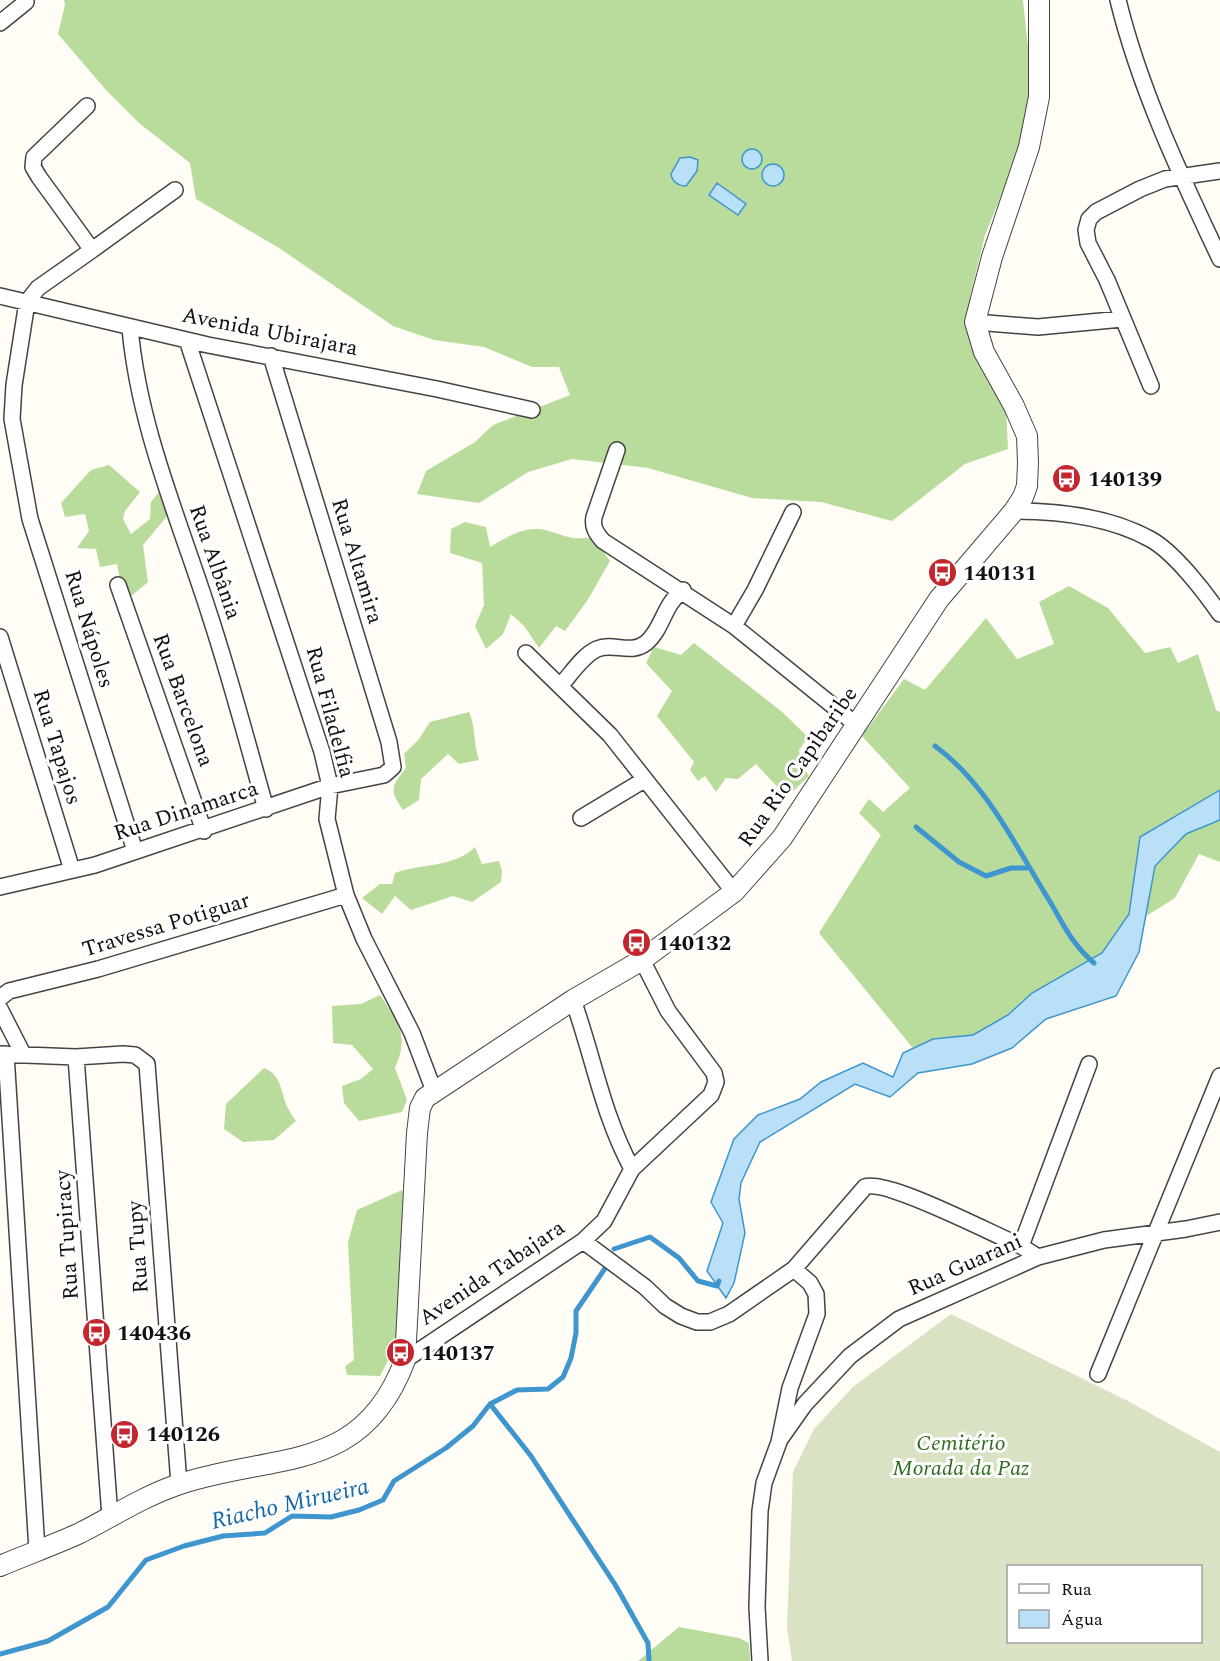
<svg xmlns="http://www.w3.org/2000/svg" width="1220" height="1661" font-family="Spectral,serif">
<style>
.forest{fill:#b9dc9c}
.cemetery{fill:#d9e3c4;fill-rule:evenodd}
.water{fill:#b9e0f7;stroke:#3f96cf;stroke-width:1.5}
.lines{fill:none;stroke-linecap:round;stroke-linejoin:round}
.stream{stroke:#3f96cf;stroke-width:5}
.minor-casing{stroke:#444;stroke-width:18}
.tertiary-casing{stroke:#444;stroke-width:22}
.minor{stroke:#fff;stroke-width:15}
.tertiary{stroke:#fff;stroke-width:20}
.labels{text-anchor:middle;dominant-baseline:central;stroke-width:6;stroke-linejoin:round;paint-order:stroke}
.street-label{font-size:22px;fill:#111;stroke:#fff}
.poi-label{font-size:22px;font-weight:bold;fill:#111;stroke:#fff;text-anchor:start}
.park-label{font-size:22px;font-style:italic;fill:#2f6b1f;stroke:#fff}
.water-label{font-size:24px;font-style:italic;fill:#1768a6;stroke:#fff}
</style>
<rect width="100%" height="100%" fill="#fffdf5"/>
<path class="forest" d="M64,0H1023L1035,114L985,235L970,297L1004,372L1008,449L965,464L892,521L821,502L752,498L648,468L572,459L528,472L479,503L417,494L426,471L475,442L493,425L570,395L559,367H532L484,347L434,340L393,326L279,248L196,199L190,163L139,123L106,90L58,34L65,5Z
M109,465L140,492L125,511L123,519L131,534L150,519L151,502L159,492L168,515L143,545L148,582L124,602L117,564L100,567L96,549L77,548L89,531L85,514L65,517L61,503L91,470Z
M465,522L486,527L490,547C504,539 520,528 538,529C560,531 565,542 593,537L610,561L587,601L565,631L556,626L539,648L524,626L511,614L503,634L486,649L475,626L484,605L482,563L450,553L451,529Z
M1069,586L1108,608L1145,653L1170,647L1178,663L1198,654L1216,710L1220,712V862L1199,854L1175,898L1119,933L1113,957L930,1069L819,933L881,835L859,813L869,799L883,812L910,788L862,736L904,679L925,690L986,618L1017,659L1054,644L1039,602Z
M694,643L781,711L808,737L799,750L801,763L809,776L787,797L756,764L738,779L726,778L716,792L705,776L698,781L690,770L694,762L657,716L672,691L646,663L654,647L681,655Z
M469,712C476,727 473,743 479,760L459,764L448,754L421,779L419,800L403,810C389,789 391,787 406,768L404,754L419,739L430,722Z
M475,847L482,864L499,861L502,871L501,882L472,902L453,896L411,910L395,896L382,914L362,898L380,884H392L395,873C422,863 454,868 475,847Z
M380,995C398,1023 410,1034 395,1068L407,1100L402,1112L359,1121L344,1103L342,1086L361,1079L373,1069L352,1045L333,1043L332,1006L361,1004Z
M264,1068C281,1075 280,1088 286,1104C288,1110 292,1115 296,1121L274,1140L243,1142L224,1129L226,1104Z
M402,1190L406,1205L400,1338L380,1376L347,1375L345,1366L354,1360L348,1242L357,1210Z
M679,1627L739,1638L749,1643L750,1661H638Z"/>
<path class="cemetery" d="M951,1314L1128,1401L1220,1452V1661H792L787,1627L793,1472L814,1429L854,1386ZM1008,1566H1200V1642H1008Z"/>
<path class="water" d="M742 159a10 10 0 1 1 20 0a10 10 0 1 1-20 0Z
M690,157L698,160L697,171L686,186C679,186 672,182 671,174L680,158Z
M762 175a11 11 0 1 1 22 0a11 11 0 1 1-22 0Z
M717,183L746,204L738,215L709,195Z
M1220,790V820L1186,834L1155,866L1139,952L1116,996L1046,1019L1012,1048L972,1064L918,1073L890,1097L855,1084L760,1142L741,1183L739,1199L745,1233L734,1283L726,1298L707,1271L723,1223L711,1202L734,1139L758,1115L800,1099L821,1082L863,1063L893,1077L903,1053L933,1039L973,1035L1008,1015L1032,993L1102,953L1129,914L1140,837Z"/>
<g class="lines">
<path class="stream" d="M935,746C987,784 1016,847 1049,900C1064,925 1071,943 1094,963
M916,827L959,862L986,876L1011,868H1027
M614,1249L650,1237L679,1258L698,1281L717,1286L719,1281
M490,1404L531,1456L616,1586L648,1643L649,1661
M0,1654L48,1641L108,1607L146,1560L184,1546L223,1536L265,1533L292,1516L331,1517L359,1510L383,1500L394,1481L446,1448L473,1426L490,1404L517,1390L548,1389L563,1377L571,1358L576,1333V1311L606,1267"/>
<defs>
<path id="minor" d="M1118,0C1140,90 1181,176 1220,259
M0,23L26,2
M87,106L34,157L33,167L39,177L92,250L38,288L27,302L14,385L12,419L30,519L135,851
M92,250L175,190
M0,296L208,345L437,389L532,410
M975,322L1038,327L1122,319
M130,328C139,429 180,521 210,616C231,680 248,745 266,809
M187,340L322,752L330,786L327,819L346,895L364,939L412,1033L434,1091
M1151,386L1107,280L1088,243L1086,230L1089,219L1096,212L1140,189L1165,179L1220,171
M617,450L594,517C592,527 596,533 603,541L734,626L858,726
M1014,511C1059,511 1110,517 1150,539C1174,552 1204,591 1220,614
M118,585L204,831
M734,626L755,590L793,512
M0,637L72,870
M526,653L610,735L734,892
M561,685C571,674 583,655 597,649C614,642 630,655 646,643C663,629 663,605 683,590
M581,818L644,780
M0,887L95,865L330,786L384,775L393,767L389,742L271,356
M0,998L9,991L98,969L346,895
M573,1000C594,1059 602,1113 632,1169
M0,1009L23,1054
M0,1054L76,1057L123,1054L135,1055L147,1064L179,1484
M6,1054L37,1550
M76,1057L110,1517
M583,1241L645,1287L665,1306L681,1316L697,1322H710L729,1314L794,1269
M1021,1246L1089,1064
M405,1360L583,1241L604,1221L632,1169L711,1095L716,1082L714,1073L668,1011L642,960
M1098,1374L1220,1076
M781,1438L805,1404L850,1356L899,1319L1038,1257L1104,1240L1186,1229L1220,1222
M760,1661L757,1607L760,1511L764,1483L779,1442L790,1388L817,1314L816,1294L810,1283L794,1269L865,1187C886,1178 994,1235 1021,1246L1038,1257"/>
<path id="tertiary" d="M0,1566C26,1555 54,1545 80,1533C112,1517 142,1497 177,1485C274,1452 362,1476 405,1360L417,1133L420,1108L425,1098L573,1000L642,960L734,892L782,838L939,599L1014,511L1023,497L1027,486L1028,463L1027,436L1014,406L984,352L975,322L992,257L1029,147L1039,97V0"/>
</defs>
<use href="#minor" class="minor-casing"/>
<use href="#tertiary" class="tertiary-casing"/>
<use href="#minor" class="minor"/>
<use href="#tertiary" class="tertiary"/>
</g>
<defs>
<symbol id="bus-disc" viewBox="-11 -11 22 22"><circle r="9.5" fill="#c4262e" stroke="#fff"/><path d="M-5-6H5V4H4V6H2V4H-2V6H-4V4H-5ZM-3.5-4V0h7V-4ZM-3.5 1.2v1.5H-2V1.2ZM2 1.2v1.5H3.5V1.2Z" fill="#fff"/></symbol>
</defs>
<g fill-rule="evenodd">
<use href="#bus-disc" x="1050" y="462" width="33" height="33"/>
<use href="#bus-disc" x="926" y="556" width="33" height="33"/>
<use href="#bus-disc" x="620" y="926" width="33" height="33"/>
<use href="#bus-disc" x="80" y="1316" width="33" height="33"/>
<use href="#bus-disc" x="384" y="1336" width="33" height="33"/>
<use href="#bus-disc" x="108" y="1418" width="33" height="33"/>
</g>
<g class="labels">
<g class="street-label">
<text transform="translate(270 332) rotate(11)">Avenida Ubirajara</text>
<text transform="translate(357 561) rotate(73)">Rua Altamira</text>
<text transform="translate(215 562) rotate(71)">Rua Albânia</text>
<text transform="translate(89 629) rotate(73)">Rua Nápoles</text>
<text transform="translate(183 700) rotate(70)">Rua Barcelona</text>
<text transform="translate(330 712) rotate(75)">Rua Filadelfia</text>
<text transform="translate(57 747) rotate(73)">Rua Tapajos</text>
<text transform="translate(798 767) rotate(-55)">Rua Rio Capibaribe</text>
<text transform="translate(186 811) rotate(-18)">Rua Dinamarca</text>
<text transform="translate(166 925) rotate(-17)">Travessa Potiguar</text>
<text transform="translate(67 1235) rotate(-94)">Rua Tupiracy</text>
<text transform="translate(138 1247) rotate(-94)">Rua Tupy</text>
<text transform="translate(965 1265) rotate(-24)">Rua Guarani</text>
<text transform="translate(492 1273) rotate(-34)">Avenida Tabajara</text>
</g>
<g class="poi-label">
<text x="1088" y="479">140139</text>
<text x="963" y="573">140131</text>
<text x="657" y="943">140132</text>
<text x="117" y="1333">140436</text>
<text x="421" y="1353">140137</text>
<text x="146" y="1434">140126</text>
</g>
<g class="park-label">
<text x="961" y="1443">Cemitério<tspan x="961" dy="25">Morada da Paz</tspan></text>
</g>
<g class="water-label">
<text transform="translate(290 1504) rotate(-13)">Riacho Mirueira</text>
</g>
</g>
<rect x="1007" y="1565" width="195" height="78" fill="#ffffff" stroke="#a0a0a0" stroke-width="1.5"/>
<rect x="1019" y="1584" width="30" height="9" fill="#ffffff" stroke="#a0a0a0" stroke-width="1.5"/>
<text x="1061" y="1595" font-size="18" fill="#111111">Rua</text>
<rect x="1019" y="1610" width="30" height="18" fill="#b9e0f7" stroke="#a0a0a0" stroke-width="1.5"/>
<text x="1061" y="1625" font-size="18" fill="#111111">Água</text>
</svg>
